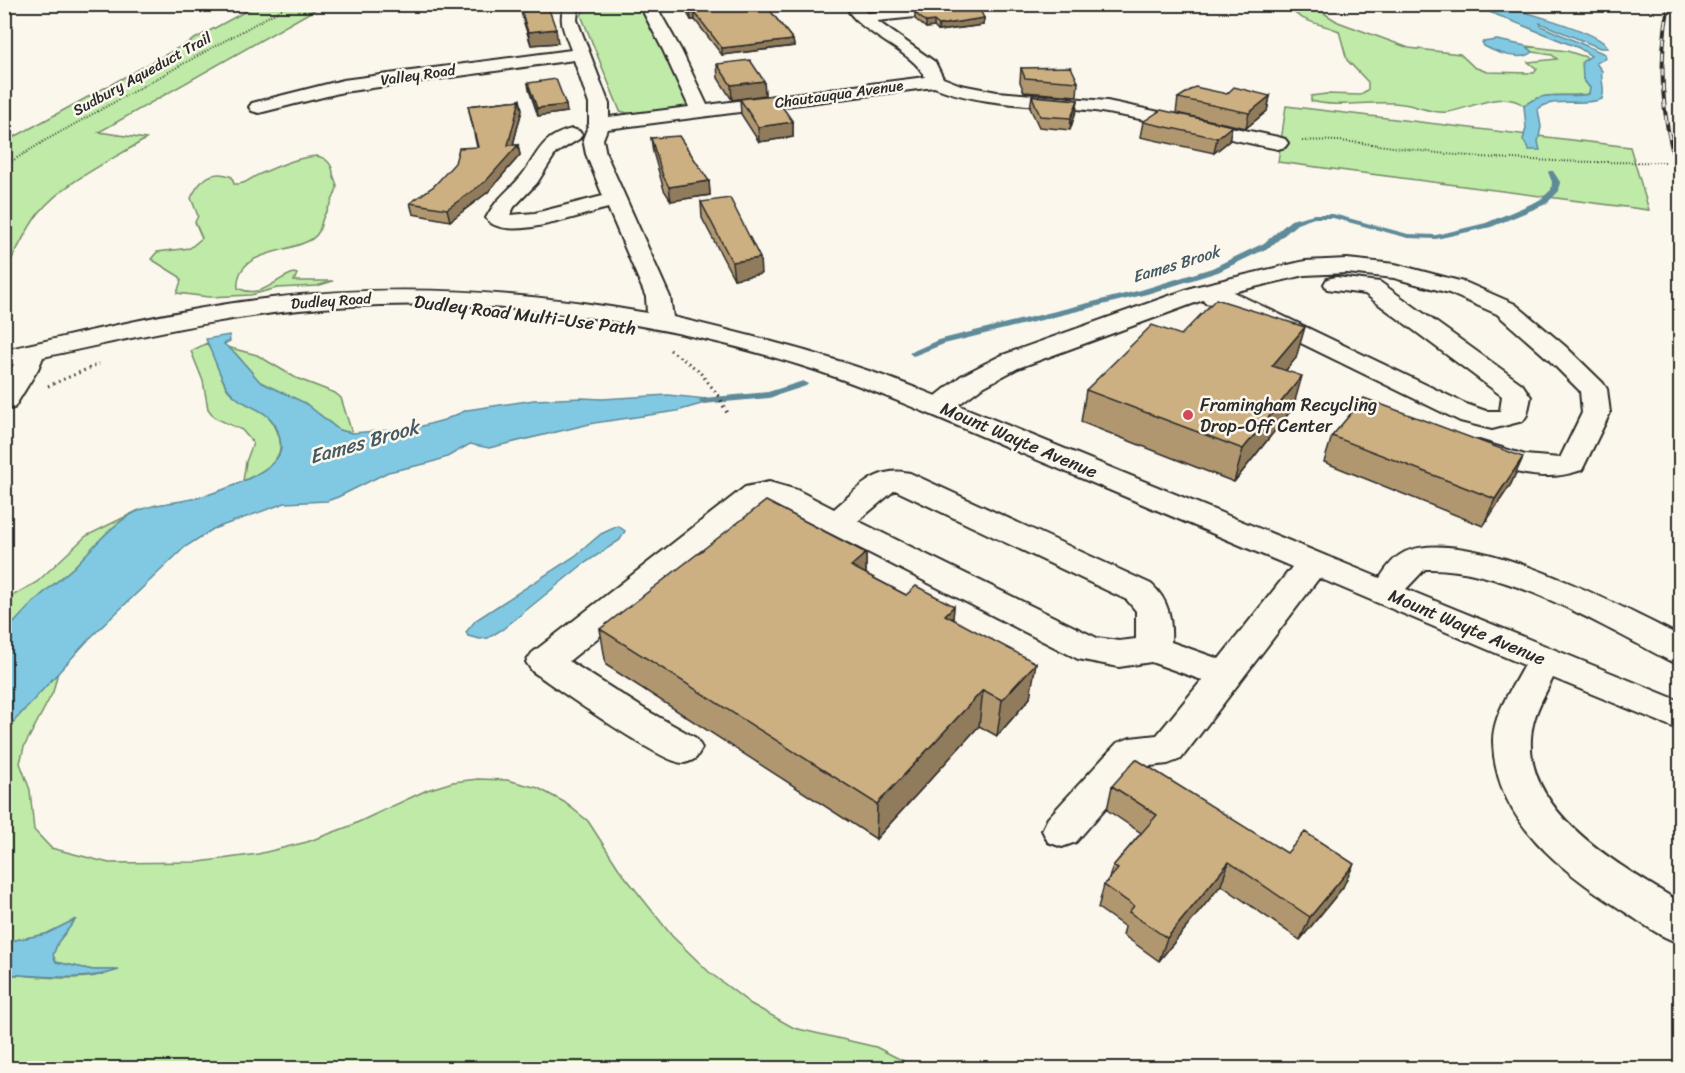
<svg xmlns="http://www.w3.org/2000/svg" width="1685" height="1073" font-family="Sriracha,sans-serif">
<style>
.green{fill:#bfeaa7;stroke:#758a69;stroke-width:1.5}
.water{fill:#81c9e2;stroke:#5f8a99;stroke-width:1.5}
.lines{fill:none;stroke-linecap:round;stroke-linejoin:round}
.stream{fill:#5f8a99;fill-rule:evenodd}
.minor-casing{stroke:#2b2b2b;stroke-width:4}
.path-far2{stroke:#2b2b2b;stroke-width:2;stroke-dasharray:1 2;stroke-linecap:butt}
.path-far1{stroke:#2b2b2b;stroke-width:3;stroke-dasharray:1.5 4;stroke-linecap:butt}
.path{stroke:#2b2b2b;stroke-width:4;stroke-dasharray:1.5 4.5;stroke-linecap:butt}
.minor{fill:#fbf7ec;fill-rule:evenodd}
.rail-far1-casing{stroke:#2b2b2b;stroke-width:4}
.rail-casing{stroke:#2b2b2b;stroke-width:5}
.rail-far1{stroke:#fbf7ec;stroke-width:2;stroke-dasharray:8;stroke-linecap:butt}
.rail{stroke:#fbf7ec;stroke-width:4;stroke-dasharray:10;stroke-linecap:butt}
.wall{fill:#b09770;stroke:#2b2b2b;stroke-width:1.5}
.shaded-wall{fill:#907b5b;stroke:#2b2b2b;stroke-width:1.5}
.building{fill:#cdb082;stroke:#2b2b2b;stroke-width:1.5}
.poi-dot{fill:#d1495b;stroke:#fbf7ec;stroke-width:2}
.labels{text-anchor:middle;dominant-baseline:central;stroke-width:5;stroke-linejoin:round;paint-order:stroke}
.far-street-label{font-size:15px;fill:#2b2b2b;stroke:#fbf7ec}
.far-water-label{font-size:16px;font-style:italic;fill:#455a62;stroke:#fbf7ec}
.street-label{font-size:18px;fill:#2b2b2b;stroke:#fbf7ec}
.poi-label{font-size:18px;fill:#2b2b2b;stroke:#fbf7ec;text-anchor:start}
.water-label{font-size:20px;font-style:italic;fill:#455a62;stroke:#fbf7ec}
</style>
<rect width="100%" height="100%" fill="#fbf7ec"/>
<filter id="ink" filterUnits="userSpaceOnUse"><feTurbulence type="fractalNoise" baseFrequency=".0167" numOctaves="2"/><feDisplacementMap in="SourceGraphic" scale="12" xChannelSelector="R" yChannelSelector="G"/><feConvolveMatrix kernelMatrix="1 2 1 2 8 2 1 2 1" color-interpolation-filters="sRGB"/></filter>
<g filter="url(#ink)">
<path class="green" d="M257,5H323L99,132L146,139C110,161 65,181 38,214C25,231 17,252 5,270V142Z
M587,5H642L690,104L687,107L635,115L620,111L581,15Z
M1288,5H1311L1338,22L1409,48L1460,54L1474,67L1487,72L1534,73L1537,69L1528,62L1557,59L1552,55L1533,52L1526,46L1567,51L1589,58L1583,79L1590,88L1589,94C1564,98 1543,90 1524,106C1506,89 1468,109 1448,112C1433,114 1418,106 1403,104C1373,99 1341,109 1311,101V96L1326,94L1360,95L1368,89V82L1347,60L1339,31C1321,23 1299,23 1288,5Z
M1286,106L1630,147L1649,210L1278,162Z
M316,156C326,157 333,165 333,174C334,179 337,182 337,187C336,195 330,205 326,212C319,222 323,232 312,239C289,254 235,249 238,288C261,300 274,279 294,273L297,274L294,281H333L317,286L277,288L251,295L209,297L177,293L181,281L180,277L151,259L157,252L190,248L202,238L195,222L198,216L191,198C199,181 212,168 232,177L234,184C246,185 250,178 260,174C278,166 296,158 316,156Z
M207,343C216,357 219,377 228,390C237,401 253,404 264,412C271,418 276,427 279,436C286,462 263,471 243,481L246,462L253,443L242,430L215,418L208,409L203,381L191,351Z
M227,347L257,355L296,378L335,393L341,398L352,433L339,430L320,415L260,382L236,354Z
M139,510L105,535L74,567L37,599L5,633V600L37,582L86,536Z
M58,672L53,692L24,747L20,763L30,790L34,830L51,848L109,863L199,862L258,854L307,842L350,826L427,790L453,782L478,779L507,780L538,788L564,802L588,821L619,869L672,936L709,972L751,1004L794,1028L876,1047L917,1068H5V974C40,976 82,984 116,970H93L56,962L53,955L58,942L75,920L46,934L5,942V731Z"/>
<path class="water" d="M1472,5C1478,4 1485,4 1491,4C1511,8 1601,31 1608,48H1600L1540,23L1541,26L1605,54L1606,58L1596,63L1602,71C1600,81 1606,88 1602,99C1583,107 1554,96 1538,109L1541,127L1538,142L1540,150H1529L1523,140L1526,128L1524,106C1544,89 1564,99 1589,94L1590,88L1583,79L1582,62L1591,56L1579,48Z
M1497,40L1526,46L1533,52C1521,62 1497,53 1484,46L1482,42Z
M229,335L230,341L224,344L236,354L260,382L305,403L339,430L352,433L415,428L444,420L467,410L534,400L582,398L602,399L668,395L715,400L677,411L594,423L489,448L470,444L447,457L429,463L388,472L338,497L327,501L285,503L213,529L185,547L90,638L5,731V633C15,622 25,610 36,600C48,588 62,578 74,567C94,547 115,519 143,509C160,502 178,503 196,498C216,493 283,471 281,446C277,403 245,413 228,389C223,383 210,349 206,339Z
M618,526L625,531L620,540L582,565L503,629L488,638L480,639L468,636L466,632L476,620L575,556L601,534Z
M76,919L58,942L53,955L56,962L93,970H119C83,982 42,976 5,974V942L46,934Z"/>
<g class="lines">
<path class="stream" d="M1549,171H1553L1560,182L1559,191L1546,204L1491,227L1436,239L1408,238L1333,218H1314L1297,224L1270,247L1218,272L1147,294L944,344L916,355L913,356L909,353L938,340L1141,290L1212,268L1264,243L1291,220L1314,214H1333L1408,234L1436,235L1486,223L1540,200L1551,190L1552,182L1548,172Z
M803,381L808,384L806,386L769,398L703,404L698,401L703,398L768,392Z"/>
<defs>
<path id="minor" d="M566,4H582L578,10L577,20L609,104V117L689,107L663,50L639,4H655L681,50L707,105L925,77C914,52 867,37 849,12L851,9H863L867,13L943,4H991L989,8L983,10L877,21L935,62L943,78L961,85L997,92L1107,101L1278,137L1285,139L1288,143L1285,147L1278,149C1221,138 1164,122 1107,113C1049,103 989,109 934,87L607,129L603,139L606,154L670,297L673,317C762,338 851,361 936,396L961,376L1000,356L1194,287L1305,261L1347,259L1395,264L1467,283L1515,304L1565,346L1603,383L1607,389L1610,413L1582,470C1572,473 1561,476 1549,476C1531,477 1475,465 1464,450L1469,444L1479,441L1525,455L1560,458L1582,413L1580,391L1547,358L1497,314L1449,293L1394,278L1347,273L1305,275L1233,292L1466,404L1486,411H1500L1502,396L1365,294L1327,289L1324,284L1327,279L1336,277L1380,282L1522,384L1531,397L1527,415L1523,421L1492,429L1460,421L1225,306L1205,303L1203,300L1018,368L981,388L958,405L1380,578C1386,568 1394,557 1405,552C1470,525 1620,606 1680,636V664L1668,660C1599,624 1503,566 1425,569L1406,589L1680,701V730L1553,678C1544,696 1532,716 1531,738C1526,816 1623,867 1680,902V943C1660,937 1642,923 1625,912C1564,873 1494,821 1493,741C1493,715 1512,688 1524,665L1319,578L1181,759L1168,764L1141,767L1076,842L1062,847L1048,842L1042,830L1048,818L1117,743L1130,738L1157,735L1202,680L1151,662L1119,667L1078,659L767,501L569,661L646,710L696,738L702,748L696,758C693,760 687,763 683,763C661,763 555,687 532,671L526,662L532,653L745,487L769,482L797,490L834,509C858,489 876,465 910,473L1151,584C1169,600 1172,619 1171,642L1219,659L1292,567C1202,529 1112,491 1021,453C953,424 886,394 815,370C668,322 507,298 352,306C247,311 145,335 43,357L38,369L14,408L4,410V380L14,364L4,366V350C93,331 182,308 272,298C398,283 523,291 647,313L646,297L608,208C583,214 503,244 486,218C497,197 508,192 522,175C539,153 540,137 572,129L579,131L582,135L579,139L556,153L537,183L514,207L510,215L535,213L603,196L586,154L583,139L589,124V104L574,60L343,92L259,113L252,111L249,107L252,103L343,80L571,50C566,35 556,19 566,4ZM895,490L1127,600L1136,611V639L1119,641L1097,638L858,521Z"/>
</defs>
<use href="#minor" class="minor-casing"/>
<path class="path-far2" d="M1302,141C1351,138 1398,149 1447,154C1520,161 1593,163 1666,162
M4,166L46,140L291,4"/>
<path class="path-far1" d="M670,350L698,370L719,396
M48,386L99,364"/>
<path class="path" d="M718,395L728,414"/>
<use href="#minor" class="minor"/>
<defs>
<path id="rail-far1" d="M1669,4C1658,62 1661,115 1678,172"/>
<path id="rail" d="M1677,170L1680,180"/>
</defs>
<use href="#rail-far1" class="rail-far1-casing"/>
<use href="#rail" class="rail-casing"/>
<use href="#rail-far1" class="rail-far1"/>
<use href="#rail" class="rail"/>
</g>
<path class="wall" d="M682,4H765L793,40L794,46L722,55L695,20H691Z
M520,7L558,43L531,45L523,20Z
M915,13L984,18L983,25L938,31L934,27L926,28L915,19Z
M717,64L764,81L765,95L732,100L718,78Z
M1021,68L1078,82L1077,96L1024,92L1020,82Z
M528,83L567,112L538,116L529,90Z
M1227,94L1270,96L1267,111L1246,128L1176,113L1178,98Z
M1032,96L1078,100L1076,111L1070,130L1039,127L1030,108Z
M740,99L793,122V137L759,142L741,114Z
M520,100L522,110L513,145H518L520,155L488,192L450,221L413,214L410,203L434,186L477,147L468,106Z
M1143,122L1232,126L1229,141L1214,153L1140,137Z
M651,138L709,181L710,195L671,201L664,190L653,152Z
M701,202L761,274L734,279L702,218Z
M1181,335L1296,358L1286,370L1293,408L1234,482L1081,422L1086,390Z
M1332,436L1523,457L1511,484L1483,526L1324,462Z
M866,553V574L906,595L954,606L953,619L1030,698L997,736L979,726L876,839L606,665L600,629Z
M1112,786L1343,887L1300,940L1221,885L1159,961L1123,935L1125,927L1098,908L1104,885L1109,878L1113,866L1141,833L1107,810Z"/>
<path class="shaded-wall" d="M901,4H920L901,7Z
M690,13H695V20H691Z
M984,18L983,25L938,31L939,25Z
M934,21V27L926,28V22Z
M556,29L558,43L531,45L528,32Z
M793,40L794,46L722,55V48Z
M764,81L765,95L732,100L731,85Z
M1270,96L1267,111L1246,128L1249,113Z
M520,100L522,110L511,152L518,145L520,155L488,192L450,221L447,209Z
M1078,100L1076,111L1070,130L1071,118Z
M566,105L567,112L538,116L537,108Z
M793,122V137L759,142L758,127Z
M1232,126L1229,141L1214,153L1217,138Z
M709,181L710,195L671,201L669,187Z
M760,258L761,274L734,279L732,262Z
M1305,327L1296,358L1264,397L1272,366Z
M1302,376L1293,408L1234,482L1243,449Z
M1523,457L1511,484L1483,526L1495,499Z
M866,553V588L851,566Z
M954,606L951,641L945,615Z
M1036,663L1030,698L997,736L1002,700Z
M983,690L979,726L876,839L877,804Z
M1229,862L1221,885L1159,961L1167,938Z
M1354,864L1343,887L1300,940L1310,917Z"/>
<path class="building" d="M541,4H547L556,29L528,32L520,7Z
M685,4H765L793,40L722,48L695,13H690Z
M978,6L984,18L939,25L934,21L926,22L915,13Z
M750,60L764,81L731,85L717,64Z
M1071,67L1078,82L1025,78L1021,68Z
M556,79L566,105L537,108L528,83Z
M1195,87L1227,94L1234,87L1270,96L1249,113L1178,98Z
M774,95L793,122L758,127L740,99Z
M1032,96L1078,100L1071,118L1040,116Z
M520,100L508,145H518L486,181L447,209L410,203L434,186L455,163L459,148L478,147L468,106Z
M1161,110L1232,126L1217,138L1143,122Z
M679,136L709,181L669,187L663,176L651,138Z
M730,198L760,258L732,262L701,202Z
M1216,299L1305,327L1272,366L1302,376L1243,449L1086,390L1152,325L1181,335Z
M1364,398L1523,457L1495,499L1332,436Z
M766,501L866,553L851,566L906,595L916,586L954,606L945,615L1036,663L1002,700L983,690L877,804L600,629Z
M1136,759L1287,853L1305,832L1354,864L1310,917L1229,862L1167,938L1129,912L1134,906L1104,885L1118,869L1113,866L1157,815L1112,786Z"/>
</g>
<circle class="poi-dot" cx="1188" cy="415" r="6"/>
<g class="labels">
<g class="far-street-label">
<text transform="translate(142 74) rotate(-29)">Sudbury Aqueduct Trail</text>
<text transform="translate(418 75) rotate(-8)">Valley Road</text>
<text transform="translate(839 94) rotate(-8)">Chautauqua Avenue</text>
<text transform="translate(331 301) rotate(-4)">Dudley Road</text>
</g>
<g class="far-water-label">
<text transform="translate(1176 264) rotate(-17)">Eames Brook</text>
</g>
<g class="street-label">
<text transform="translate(525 315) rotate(7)">Dudley Road Multi-Use Path</text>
<text transform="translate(1019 440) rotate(23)">Mount Wayte Avenue</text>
<text transform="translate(1467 627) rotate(23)">Mount Wayte Avenue</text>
</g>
<g class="poi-label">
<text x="1200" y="405">Framingham Recycling<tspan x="1200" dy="21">Drop-Off Center</tspan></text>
</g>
<g class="water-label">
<text transform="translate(364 442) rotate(-16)">Eames Brook</text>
</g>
</g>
<rect width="1685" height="1073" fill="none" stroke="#fbf7ec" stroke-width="24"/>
<rect x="12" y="12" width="1661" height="1049" fill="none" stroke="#2b2b2b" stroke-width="2" filter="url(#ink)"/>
</svg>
